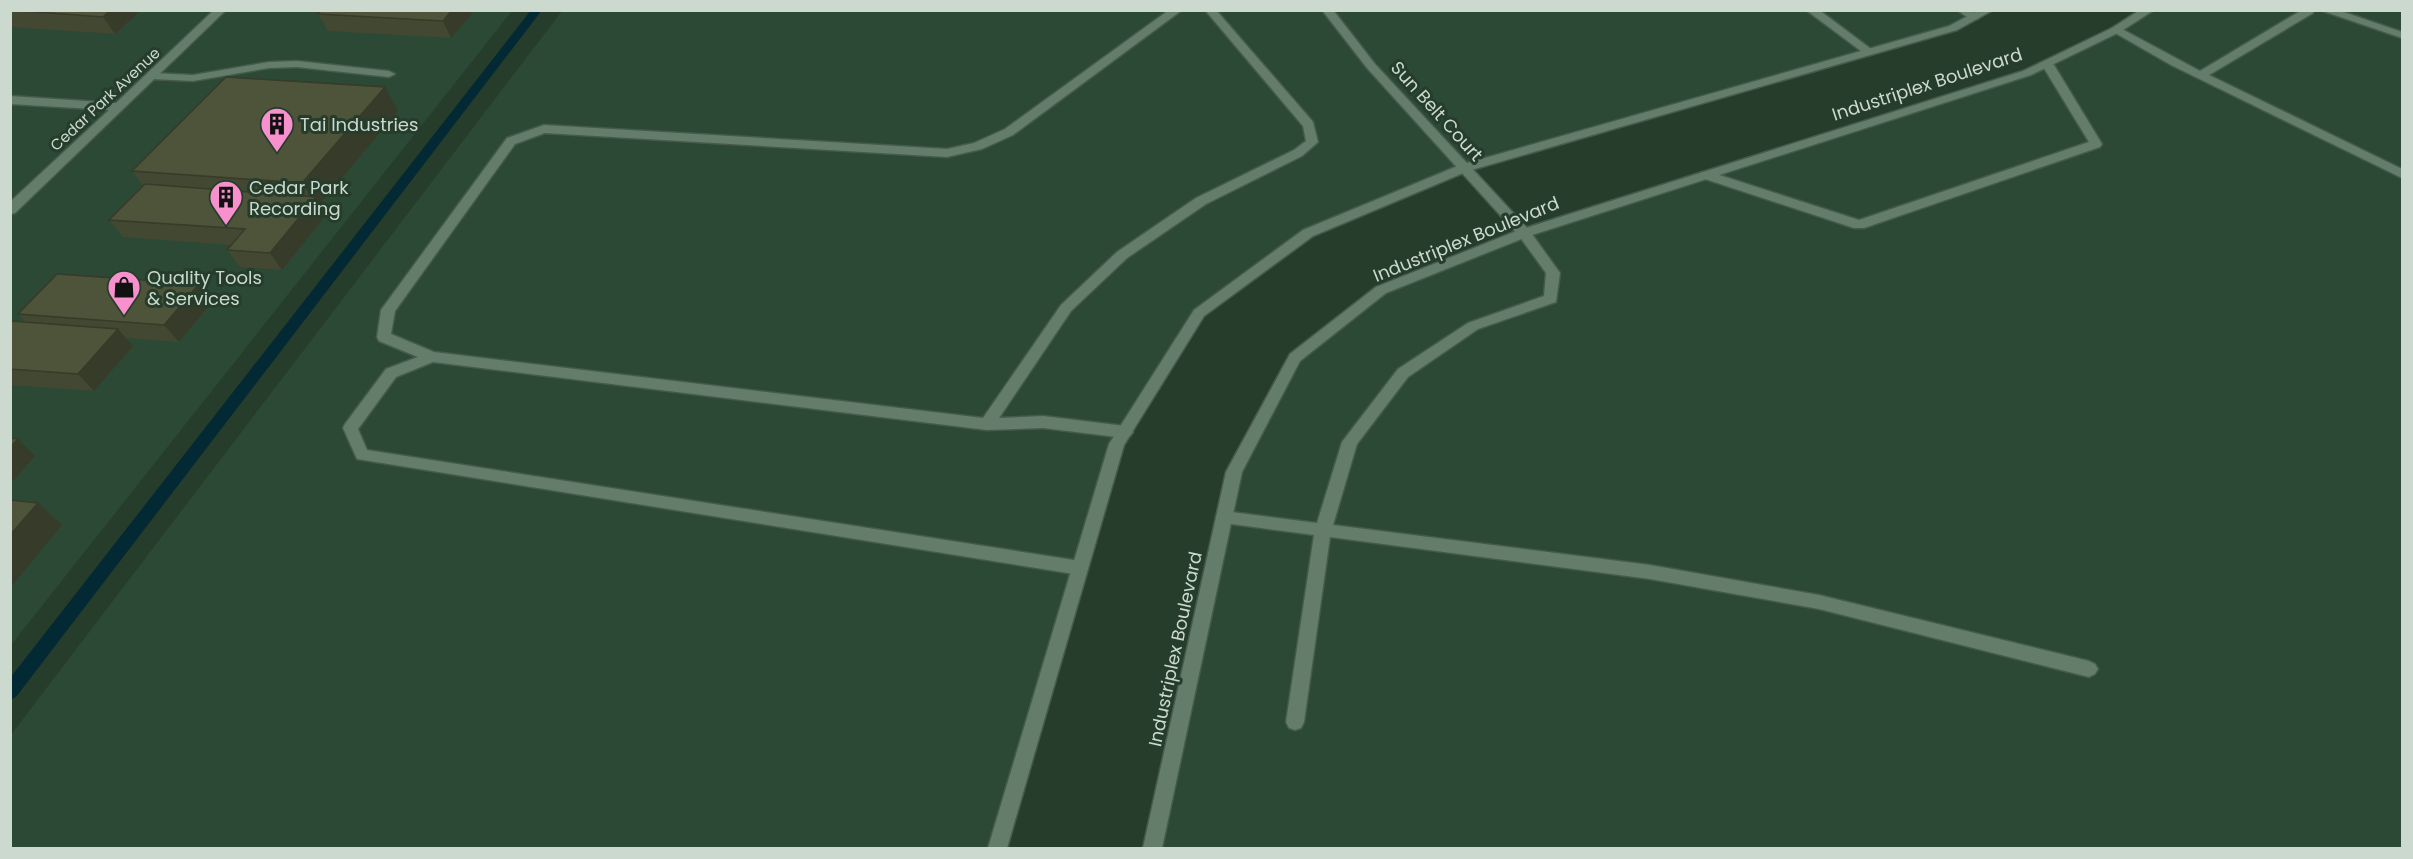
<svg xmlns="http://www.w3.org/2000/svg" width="2413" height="859" font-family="Poppins,sans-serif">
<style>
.built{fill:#2b4934}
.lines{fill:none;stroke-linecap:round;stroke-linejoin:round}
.stream{fill:#032a34;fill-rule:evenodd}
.service-casing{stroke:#465a4c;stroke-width:3}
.minor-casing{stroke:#465a4c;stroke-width:3}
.tertiary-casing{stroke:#465a4c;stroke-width:3}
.service{fill:#637d6a;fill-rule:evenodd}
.minor{fill:#637d6a;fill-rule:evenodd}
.tertiary{fill:#637d6a;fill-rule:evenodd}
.wall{fill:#434832}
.shaded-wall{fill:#373b29}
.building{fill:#4e543a;stroke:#373b29;stroke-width:1.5}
.labels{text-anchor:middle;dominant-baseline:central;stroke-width:6;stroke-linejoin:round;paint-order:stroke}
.far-street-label{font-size:15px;fill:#cbd9ce;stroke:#263d2c}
.street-label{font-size:18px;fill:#cbd9ce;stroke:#263d2c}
.poi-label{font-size:18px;fill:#cbd9ce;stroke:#263d2c;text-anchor:start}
</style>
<rect width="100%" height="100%" fill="#263d2c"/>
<path class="built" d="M11,11H512L11,645Z
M562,11H1988L1953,28L1464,168L1308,233L1199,313L1117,444L997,848H11L10,736Z
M2149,11H2402V848H1152L1234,472L1295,358L1381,290L1524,233L2027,73Z"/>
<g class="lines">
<path class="stream" d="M531,10H542L16,697L10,700V678Z"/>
<defs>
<path id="service" d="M1169,10H1182L1013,135L982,149L947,157L545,133L515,144L395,311L391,334L434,352L983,418L1061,305L1117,252L1196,198L1294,150L1306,141L1303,126L1205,10H1216L1313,122L1318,142L1302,156L1206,204L1127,258L1071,311L999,418L1043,416L1125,426L1130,428L1133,432L1130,436L1125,438L1043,428L987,430L433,362L396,377L358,429L367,450L1080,561L1086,563L1088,568L1086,573L1080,575L357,459L343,428L345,424L386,369L418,357L379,341L377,337L381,310L507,138L544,125L947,149L974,143L1005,129Z
M1806,10H1819L1875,52L1873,54H1865Z
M1957,10H1971L1979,17L1978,19H1970Z
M2302,10H2313V13L2209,75L2402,169V178L2171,65L2110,30L2112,28H2120L2200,71Z
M2320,10H2338L2402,32V38Z
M297,61L389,71L395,74L389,77L297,67L269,68L193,81L152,79L146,76L152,73L193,75L269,62Z
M2048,62L2054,65L2102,144L2100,147L1864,228H1854L1702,178L1700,175L1702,172H1710L1859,220L2089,142L2042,65Z
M1524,229L1529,230L1560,273L1556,302L1478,329L1408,377L1357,444L1333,525L1650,565L1819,595L2089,661L2095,664L2098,669L2095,674L2089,677L1819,609L1650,579L1330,537L1304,722L1301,728L1295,730L1289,728L1286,722L1314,535L1224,523L1218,521L1216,517L1218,513L1224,511L1317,523L1342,442L1398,369L1468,323L1544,296L1546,273L1517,233Z"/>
<path id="minor" d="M214,10H226L15,213L10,214V202L109,110L10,104V96L116,103Z
M1322,10H1333L1375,64L1529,230L1531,233L1529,236H1519L1367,68Z"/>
<path id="tertiary" d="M1979,10H1993L1957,30L1468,171L1313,236L1204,316L1124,445L1007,848H988L1109,444L1194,310L1303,230L1460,165L1949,26Z
M2140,10H2154L2120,32L2031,75L1529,236L1386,293L1300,361L1242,472L1162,848H1143L1226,472L1290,354L1376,287L1519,230L2023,71L2112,28Z"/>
</defs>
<use href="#service" class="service-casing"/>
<use href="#minor" class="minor-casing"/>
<use href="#tertiary" class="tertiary-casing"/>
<use href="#service" class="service"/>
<use href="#minor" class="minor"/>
<use href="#tertiary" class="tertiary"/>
</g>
<path class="wall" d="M10,10H141L115,34L10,27Z
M321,10H475L451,38L328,31L318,14Z
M398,111L320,204L327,214L282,270L240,267L227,250L231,245L123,237L109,220L143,186L132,171Z
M213,301L179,342L126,338L133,346L94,391L10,385V321L26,322L18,314Z"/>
<path class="shaded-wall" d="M110,10H141L115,34L103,17Z
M452,10H475L451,38L443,21Z
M385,87L398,111L320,204L327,214L282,270L270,253L313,200L302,183Z
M199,284L213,301L179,342L164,325Z
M118,329L133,346L94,391L78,374Z
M18,439L35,456L10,484V447Z
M38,503L62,525L10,588V535Z"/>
<path class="building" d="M10,10H110L103,17Z
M321,10H452L443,21L318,14Z
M226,77L385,87L302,183L132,171Z
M145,184L316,197L270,253L227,250L245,229L109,220Z
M57,274L199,284L164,325L18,314Z
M10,321L118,329L78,374L10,369Z
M10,438L18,439L10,447Z
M10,500L38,503L10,535Z"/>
<defs>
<symbol id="building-pin" viewBox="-11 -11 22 30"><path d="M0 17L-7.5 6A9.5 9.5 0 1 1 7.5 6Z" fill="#f790cd" stroke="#263d2c"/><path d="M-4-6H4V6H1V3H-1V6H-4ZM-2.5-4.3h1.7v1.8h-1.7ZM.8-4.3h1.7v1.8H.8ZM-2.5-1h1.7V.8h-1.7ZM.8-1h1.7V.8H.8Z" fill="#111"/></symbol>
<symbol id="shop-pin" viewBox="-11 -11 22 30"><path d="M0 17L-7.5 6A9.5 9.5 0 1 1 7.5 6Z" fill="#f790cd" stroke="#263d2c"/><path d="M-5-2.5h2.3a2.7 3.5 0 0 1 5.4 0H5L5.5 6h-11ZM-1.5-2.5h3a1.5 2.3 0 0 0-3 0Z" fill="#111"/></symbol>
</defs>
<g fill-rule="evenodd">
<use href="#building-pin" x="258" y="105" width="38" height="52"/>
<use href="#building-pin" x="207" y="178" width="38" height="52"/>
<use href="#shop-pin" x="105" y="268" width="38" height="52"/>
</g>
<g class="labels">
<g class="far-street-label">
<text transform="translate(105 99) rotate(-43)">Cedar Park Avenue</text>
</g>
<g class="street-label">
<text transform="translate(1927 84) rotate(-18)">Industriplex Boulevard</text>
<text transform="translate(1437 111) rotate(48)">Sun Belt Court</text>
<text transform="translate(1466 239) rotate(-22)">Industriplex Boulevard</text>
<text transform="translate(1175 649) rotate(-78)">Industriplex Boulevard</text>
</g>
<g class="poi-label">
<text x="300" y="124">Tai Industries</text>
<text x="249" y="187">Cedar Park<tspan x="249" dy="21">Recording</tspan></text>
<text x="147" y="277">Quality Tools<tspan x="147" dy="21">&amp; Services</tspan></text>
</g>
</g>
<rect width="2413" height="859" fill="none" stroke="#cbd9ce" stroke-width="24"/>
</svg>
